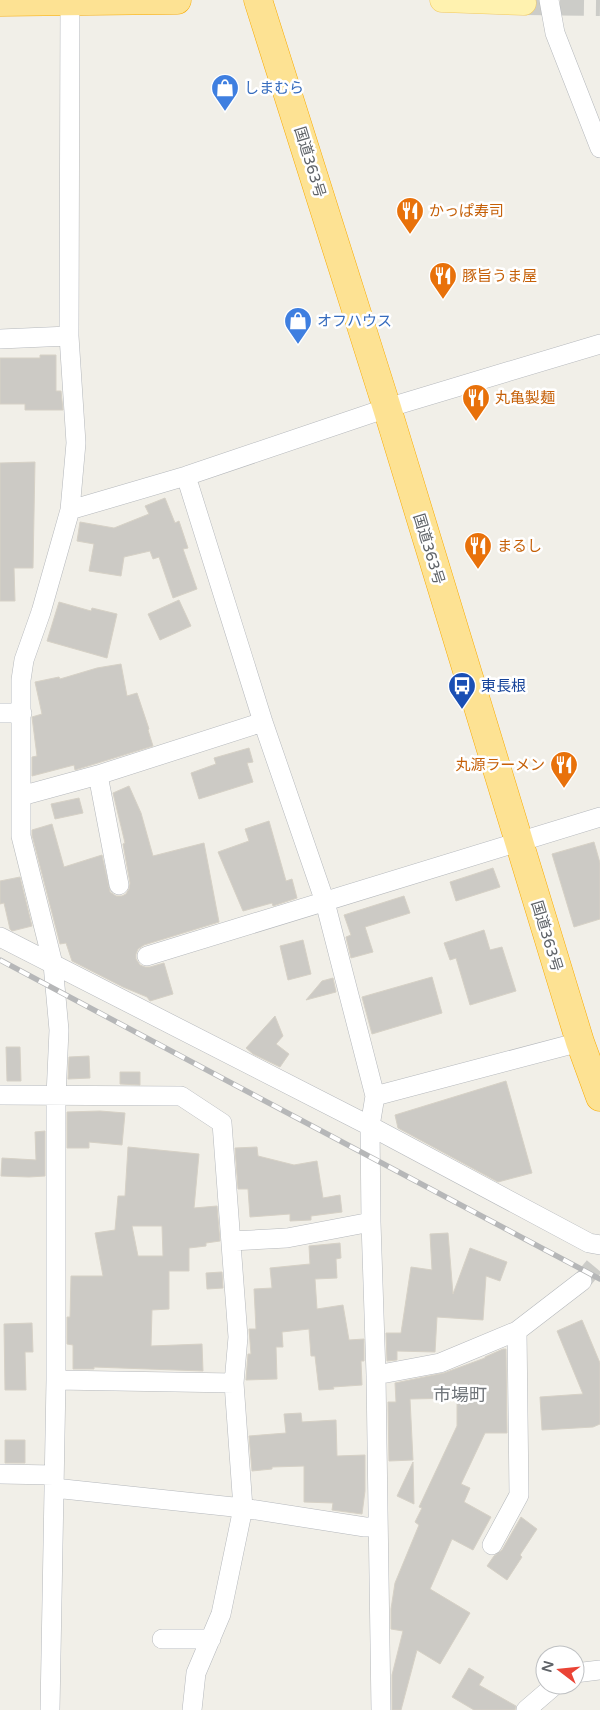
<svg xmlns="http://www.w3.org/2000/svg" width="600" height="1710" font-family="'Varela Round','Noto Sans JP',sans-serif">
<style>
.building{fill:#cccac5;stroke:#d6d1c6;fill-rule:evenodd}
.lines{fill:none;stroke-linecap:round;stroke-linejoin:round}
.minor-tunnel{stroke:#ccccc8;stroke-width:19;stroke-dasharray:19 9;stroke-linecap:butt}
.major-tunnel{stroke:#ccccc8;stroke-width:24;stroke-dasharray:24 12;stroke-linecap:butt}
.minor-casing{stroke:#b5b8bc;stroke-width:20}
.major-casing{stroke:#f2c960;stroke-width:25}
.highway-casing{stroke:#f9ab00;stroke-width:29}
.minor{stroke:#fff;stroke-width:19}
.major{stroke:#fff2af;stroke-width:24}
.highway{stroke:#fde293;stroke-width:28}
.rail-casing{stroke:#b6b7b8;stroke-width:5.5}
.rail{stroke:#fff;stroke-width:4;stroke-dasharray:11;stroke-linecap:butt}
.labels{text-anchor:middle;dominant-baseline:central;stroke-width:5;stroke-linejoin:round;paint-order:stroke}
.shop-label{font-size:15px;fill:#366cbe;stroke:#fff;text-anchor:start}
.street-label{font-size:15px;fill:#5f6368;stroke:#fff}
.food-label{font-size:15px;fill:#c56008;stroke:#fff;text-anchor:start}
.transit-label{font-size:15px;fill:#164399;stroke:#fff;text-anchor:start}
.quarter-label{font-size:18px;fill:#70757a;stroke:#fff}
</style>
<rect width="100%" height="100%" fill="#f1efe8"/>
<path class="building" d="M40,355H56V391H61L63,410H25V404H0V358H40Z
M35,462L33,568H14L15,601H0V463Z
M165,498L175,523L179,521L188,548L183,549L197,589L173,598L159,557L153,559L150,551L124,557L121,576L89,571L94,544L77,541L80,522L114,528L149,514L145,506Z
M179,600L191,626L160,640L148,614Z
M59,602L91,611L92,608L117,614L107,658L47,641Z
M121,664L127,696L137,693L149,729L148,730L153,746L75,770L74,765L32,776V757L37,756L32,717L42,714L35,682L59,677L60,679L97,668Z
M249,748L253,762L247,763L253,782L199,799L191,773L216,764L214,758Z
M129,786L141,813L153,856L204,843L219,922L144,945L138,949L136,954V959L140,965L145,967H150L164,963L173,994L150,1001L147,997L123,987L72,961L66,943L60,944L32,835V830L52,824L64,867L102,855L110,892L116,896H122L126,894L129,889L130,883L123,844L125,843L113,793Z
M79,798L83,813L55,819L51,804Z
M269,821L286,881L292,879L297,898L273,906L272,903L243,911L218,852L249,841L245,829Z
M594,842L600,863V919L574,927L552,854Z
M493,868L500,887L456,901L450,882Z
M20,877L32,926L12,931L10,929L4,903L0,904V881Z
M404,896L410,913L365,927L373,952L351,958L346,937L351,935L344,915Z
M484,930L490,950L502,947L516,991L470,1005L456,958L450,960L444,943Z
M303,940L311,974L288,980L280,946Z
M432,977L442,1013L372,1034L362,997Z
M333,978L336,992L306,1000L322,981Z
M275,1016L283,1036L276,1044L289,1054L280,1067L253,1054L246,1048Z
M6,1047H20L21,1081H7Z
M89,1056L90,1078L68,1079L69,1057Z
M120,1072H140V1085L120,1084Z
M506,1081L532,1173L498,1182L398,1128L395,1115Z
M100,1111L125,1113L122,1145L89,1142V1148H67V1112Z
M45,1131V1176L29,1177L1,1176L2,1158L36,1160L35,1132Z
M128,1147L199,1154L194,1208L217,1206L220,1241L206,1243V1246L189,1248V1271H169V1309L152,1310L151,1346L202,1344L203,1371L94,1367V1369H73V1345L67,1344V1317H70L71,1276H103L95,1233L115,1230L118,1196H125ZM132,1226H162L163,1256H138Z
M257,1147L258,1156L294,1165L317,1161L323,1198L340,1195L342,1212L311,1216V1220L290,1221V1214L250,1217L248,1189H238L235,1148Z
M448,1233L453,1294L470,1248L507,1262L500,1281L486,1276L483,1320L437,1317L435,1352L397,1351V1360L387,1361L386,1333H401L411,1267L432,1270L430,1234Z
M340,1243L341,1258L336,1259L337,1278L315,1279L317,1309L343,1305L349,1340L364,1339V1361H361L362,1385L333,1387L334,1389L319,1390L315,1356H311L309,1329L282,1332L283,1347H276L277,1379L246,1380L248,1354H251L249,1329H256L254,1289L272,1288L270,1268L310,1264L309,1246Z
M222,1272L223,1288L207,1289L206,1273Z
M582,1320L600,1363V1424L593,1427L542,1430L540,1397L583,1394L557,1331Z
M32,1323L33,1352H25L26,1390H5L4,1324Z
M503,1349H506L507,1433H485L461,1484L470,1488L464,1502L491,1517L473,1550L452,1539L430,1589L470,1613L440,1664L417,1650L401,1710H392V1675L403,1631L391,1629V1609L395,1583L419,1525L415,1522L422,1508L419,1507L457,1426V1398L410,1399L413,1460L389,1461L388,1402H396L395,1383L444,1373L485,1358V1357Z
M301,1413L302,1422L336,1420L337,1456L365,1455V1491L362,1514L332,1510L333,1503L304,1502V1466L272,1467V1469L252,1471L249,1436L286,1433L284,1414Z
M5,1440H25V1463H5Z
M413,1462L414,1504L397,1496Z
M521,1517L537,1529L520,1555L522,1557L507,1580L487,1566L494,1556L502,1550Z
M469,1668L484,1677L479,1685L516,1706L515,1710H474L452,1697Z"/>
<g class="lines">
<path class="minor-tunnel" d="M582,1281L597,1263"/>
<path class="major-tunnel" d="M524,3L600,4"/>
<defs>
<path id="minor" d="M549,0L555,33L600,148
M0,339L69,336
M186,476L263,722L325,902L375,1096L370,1126L371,1222L376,1375L381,1710
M70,510L186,476L387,408L600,344
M0,713H22
M98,775L119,885
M21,796L98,775L263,722
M0,937L370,1126L589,1243L600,1245
M147,956L600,817
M0,1095L181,1096L222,1123L238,1337L234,1383L243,1508L221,1614L196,1673L192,1710
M375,1096L580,1042
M231,1241L287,1238L371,1222
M376,1375L440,1363L517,1331L582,1281
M56,1380L234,1383
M0,1474L54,1475
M54,1488L243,1508L365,1527H378
M492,1545L519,1495L517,1331
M162,1639H211
M575,1673L600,1670
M50,1710L56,1380V1096L59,1030L53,964L21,836V680L24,660L41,612L70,510L76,443L69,336L70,1
M526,1710L555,1685"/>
<path id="major" d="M442,0L524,3"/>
<path id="highway" d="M258,0L387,408L580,1042L600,1097
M0,2L177,0"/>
</defs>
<use href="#minor" class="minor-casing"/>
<use href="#major" class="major-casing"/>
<use href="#highway" class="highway-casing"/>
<use href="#minor" class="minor"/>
<use href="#major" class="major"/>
<use href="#highway" class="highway"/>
<defs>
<path id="rail" d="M0,960L600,1279"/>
</defs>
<use href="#rail" class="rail-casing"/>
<use href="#rail" class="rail"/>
</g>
<defs>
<symbol id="shop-pin" viewBox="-11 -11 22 30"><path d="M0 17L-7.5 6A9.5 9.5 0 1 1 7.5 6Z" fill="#3f7fe0" stroke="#fff"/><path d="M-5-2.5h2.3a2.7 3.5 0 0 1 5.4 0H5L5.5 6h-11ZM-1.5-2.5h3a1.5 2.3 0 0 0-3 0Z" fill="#fff"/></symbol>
<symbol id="restaurant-pin" viewBox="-11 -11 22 30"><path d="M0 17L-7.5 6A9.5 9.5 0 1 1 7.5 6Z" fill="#e8710a" stroke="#fff"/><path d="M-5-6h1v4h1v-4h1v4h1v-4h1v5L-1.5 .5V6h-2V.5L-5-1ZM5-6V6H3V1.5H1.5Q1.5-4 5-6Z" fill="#fff"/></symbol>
<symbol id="bus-pin" viewBox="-11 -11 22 30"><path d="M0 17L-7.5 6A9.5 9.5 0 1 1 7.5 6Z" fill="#1a4fb4" stroke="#fff"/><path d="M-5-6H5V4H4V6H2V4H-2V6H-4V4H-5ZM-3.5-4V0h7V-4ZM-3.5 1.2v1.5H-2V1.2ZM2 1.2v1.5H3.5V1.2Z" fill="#fff"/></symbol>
</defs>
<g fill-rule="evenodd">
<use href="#shop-pin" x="209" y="72" width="32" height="43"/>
<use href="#restaurant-pin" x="394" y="195" width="32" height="43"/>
<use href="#restaurant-pin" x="427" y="260" width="32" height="43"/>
<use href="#shop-pin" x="282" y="305" width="32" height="43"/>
<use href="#restaurant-pin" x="460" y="382" width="32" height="43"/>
<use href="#restaurant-pin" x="462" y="530" width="32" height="43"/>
<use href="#bus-pin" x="446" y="670" width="32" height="43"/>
<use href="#restaurant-pin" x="548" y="749" width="32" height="43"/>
</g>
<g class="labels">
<g class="shop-label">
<text x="244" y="88">しまむら</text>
<text x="317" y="321">オフハウス</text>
</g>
<g class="street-label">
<text transform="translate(310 162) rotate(73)">国道363号</text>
<text transform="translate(429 549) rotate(73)">国道363号</text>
<text transform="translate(547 936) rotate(73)">国道363号</text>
</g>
<g class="food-label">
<text x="429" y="211">かっぱ寿司</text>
<text x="462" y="276">豚旨うま屋</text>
<text x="495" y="398">丸亀製麺</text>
<text x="497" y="546">まるし</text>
<text x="545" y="765" text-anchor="end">丸源ラーメン</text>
</g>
<g class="transit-label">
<text x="481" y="686">東長根</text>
</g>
<g class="quarter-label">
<text x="460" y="1395">市場町</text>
</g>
</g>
<g transform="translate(560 1670) rotate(286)"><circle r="24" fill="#ffffff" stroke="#bfc1c3"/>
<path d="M0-4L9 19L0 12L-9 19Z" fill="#ea4335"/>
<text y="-8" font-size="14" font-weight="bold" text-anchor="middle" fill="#5f6368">N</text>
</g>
</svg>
